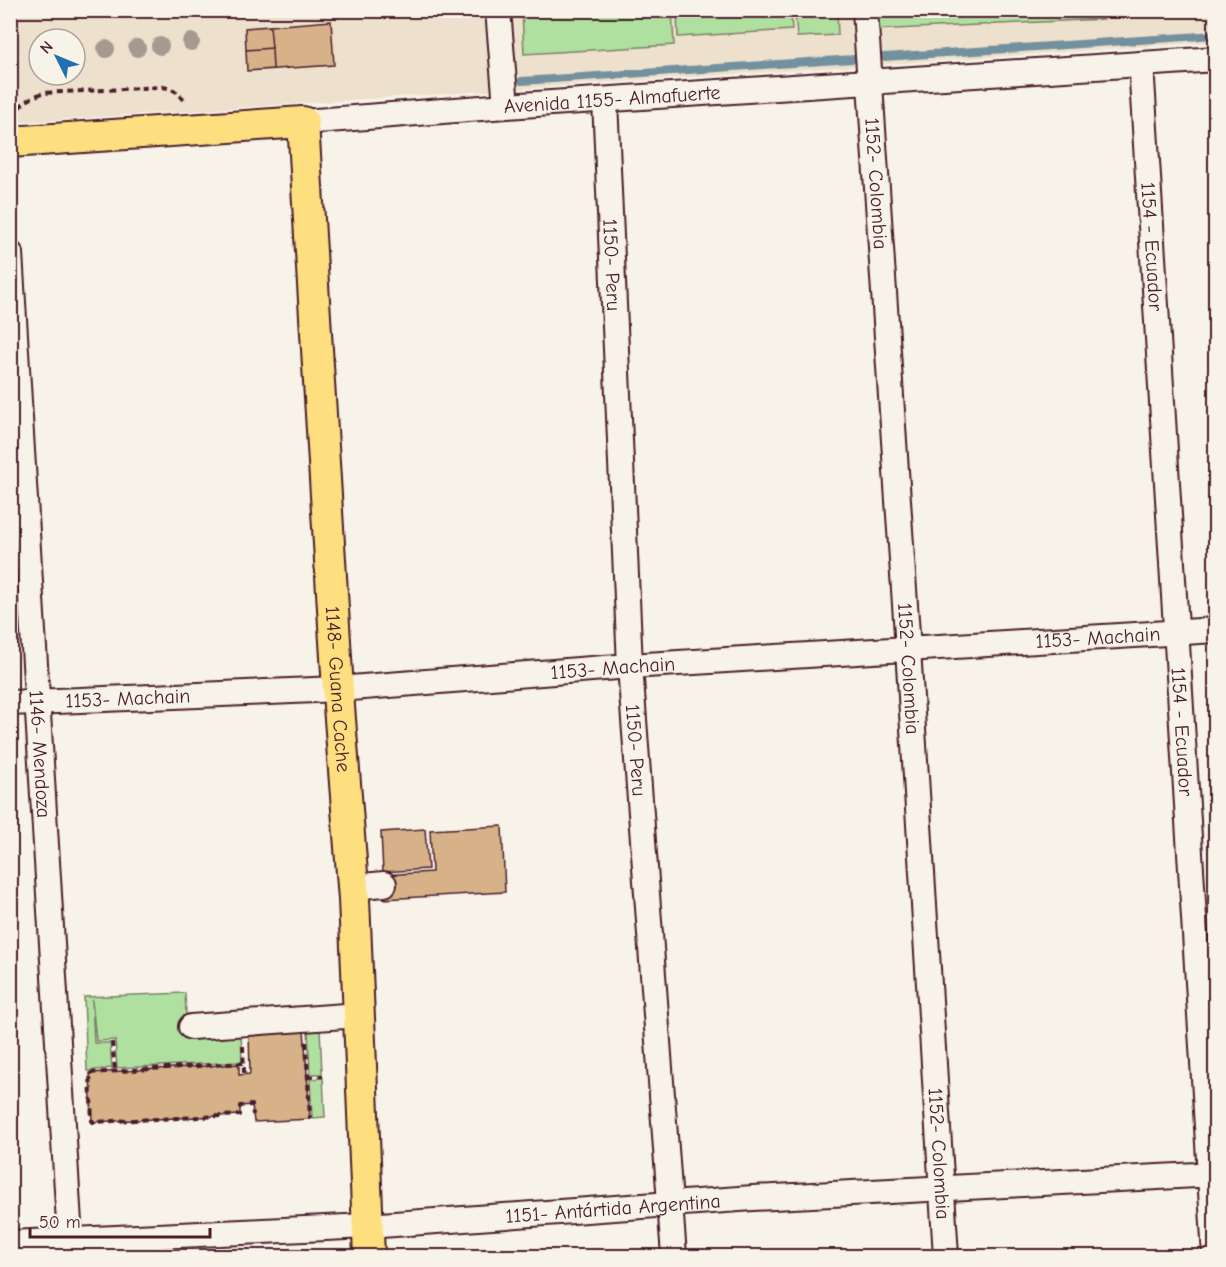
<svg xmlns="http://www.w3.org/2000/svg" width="1226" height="1267" font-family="'Comic Neue',sans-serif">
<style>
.built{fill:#ede0cc;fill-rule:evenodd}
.green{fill:#afe0a0;stroke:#7c8066;stroke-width:1.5}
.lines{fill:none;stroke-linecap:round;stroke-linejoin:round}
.stream{stroke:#73909f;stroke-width:8}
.building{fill:#d7b289;stroke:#4a1f2b;stroke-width:1.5}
.minor-casing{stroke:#4a1f2b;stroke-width:28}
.major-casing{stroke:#4a1f2b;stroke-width:34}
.path{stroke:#4a1f2b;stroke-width:4;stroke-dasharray:6 4.5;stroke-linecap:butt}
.minor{stroke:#f7f3e8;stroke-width:24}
.major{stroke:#fedf80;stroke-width:30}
.tree{fill:#a69990}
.labels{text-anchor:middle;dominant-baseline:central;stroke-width:5;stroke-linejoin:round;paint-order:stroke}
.street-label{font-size:20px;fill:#4a1f2b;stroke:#f7f3e8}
</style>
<rect width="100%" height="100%" fill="#f7f3e8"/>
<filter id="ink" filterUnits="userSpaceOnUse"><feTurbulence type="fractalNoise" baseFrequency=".0167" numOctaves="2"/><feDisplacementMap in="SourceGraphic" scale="12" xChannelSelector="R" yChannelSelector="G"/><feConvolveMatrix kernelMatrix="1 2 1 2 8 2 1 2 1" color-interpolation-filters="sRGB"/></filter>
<g filter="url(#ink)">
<path class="built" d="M11,11H1215V42L11,123ZM39,39H75V75H39Z"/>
<path class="green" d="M1103,10L1104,19L874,30V11Z
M522,11H672L674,45L524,54Z
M677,11H791L792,30L678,37Z
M795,11H837L838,35L797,37Z
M185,993L187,1034L241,1030L242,1062L117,1068L115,1040L96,1041L92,1000L94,1043H110L112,1068L87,1071L84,997Z
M320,1028L322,1074H310L308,1029Z
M323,1078L325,1117L312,1118L310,1079Z"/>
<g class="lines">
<path class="stream" d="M522,81L1216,35"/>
</g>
<path class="building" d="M331,21L334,65L247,71L245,28Z
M270,26L272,48L246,50L245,28Z
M272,48L273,69L247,71L246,50Z
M502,826L505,892L384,899L383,875L432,872L430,830Z
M425,829L428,869L383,872L381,832Z
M304,1029L310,1119L254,1122L252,1105L240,1106V1115L92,1122L90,1073L239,1064V1075L250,1074L249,1032Z"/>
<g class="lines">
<defs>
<g id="minor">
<path d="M498,10L506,106"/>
<path id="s1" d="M865,10L908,649L946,1256"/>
<path id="s2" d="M1141,64L1215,1256"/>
<path id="s3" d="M605,100L630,666L674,1256"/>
<path id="s4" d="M303,122L506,106L1216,59"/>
<path id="s5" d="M10,253L71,1256"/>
<path id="s6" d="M10,703L338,689L630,666L1216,630"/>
<path d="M353,887L384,884"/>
<path d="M191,1027L359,1015"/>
<path id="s7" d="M10,1243L367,1226L753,1198L1216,1174"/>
</g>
<g id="major">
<path id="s8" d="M10,142L303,122L339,706L354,899L369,1256"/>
</g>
</defs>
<use href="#minor" class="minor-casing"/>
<use href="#major" class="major-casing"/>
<path class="path" d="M13,116C20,104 29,98 43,93L163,87C175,89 180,93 186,104
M112,1042L115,1070
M306,1042L310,1119
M243,1046L244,1073
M243,1063L90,1073L92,1122L240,1115V1106L252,1105L253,1115
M308,1077L323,1076"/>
<use href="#minor" class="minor"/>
<use href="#major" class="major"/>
</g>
<g class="tree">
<circle cx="191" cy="42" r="9"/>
<circle cx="160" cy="46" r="9"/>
<circle cx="137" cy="48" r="9"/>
<circle cx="106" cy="49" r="9"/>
</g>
</g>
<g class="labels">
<g class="street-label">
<text stroke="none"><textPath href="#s4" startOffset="310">Avenida 1155- Almafuerte</textPath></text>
<text stroke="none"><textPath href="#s1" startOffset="174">1152- Colombia</textPath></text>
<text stroke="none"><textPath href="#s2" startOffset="183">1154 - Ecuador</textPath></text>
<text stroke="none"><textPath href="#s3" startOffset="165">1150- Peru</textPath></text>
<text stroke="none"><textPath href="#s6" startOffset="1090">1153- Machain</textPath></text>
<text stroke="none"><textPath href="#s6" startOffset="604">1153- Machain</textPath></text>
<text stroke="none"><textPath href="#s1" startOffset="660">1152- Colombia</textPath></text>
<text stroke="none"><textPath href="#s8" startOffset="862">1148- Guana Cache</textPath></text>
<text stroke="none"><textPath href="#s6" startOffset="118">1153- Machain</textPath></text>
<text stroke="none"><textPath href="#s2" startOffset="669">1154 - Ecuador</textPath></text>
<text stroke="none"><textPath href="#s3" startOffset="651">1150- Peru</textPath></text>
<text stroke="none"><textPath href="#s5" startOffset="502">1146- Mendoza</textPath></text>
<text stroke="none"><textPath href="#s1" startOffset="1146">1152- Colombia</textPath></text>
<text stroke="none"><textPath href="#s7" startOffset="604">1151- Antártida Argentina</textPath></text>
</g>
</g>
<rect width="1226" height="1267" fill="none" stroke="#f7f3e8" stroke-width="36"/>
<rect x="18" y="18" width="1190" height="1231" fill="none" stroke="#4a1f2b" stroke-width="2" filter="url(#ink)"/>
<g transform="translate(57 57) rotate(313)"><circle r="28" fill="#f7f3e8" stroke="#b29e9c" stroke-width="1.5"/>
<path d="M0-4.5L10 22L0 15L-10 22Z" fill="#1f6fb2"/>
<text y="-9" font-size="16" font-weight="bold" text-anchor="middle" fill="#4a1f2b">N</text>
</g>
<path d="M30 1228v9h180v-9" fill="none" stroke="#4a1f2b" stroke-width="3"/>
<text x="39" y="1228" font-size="18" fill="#4a1f2b" stroke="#f7f3e8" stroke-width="4.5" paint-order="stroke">50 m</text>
</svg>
